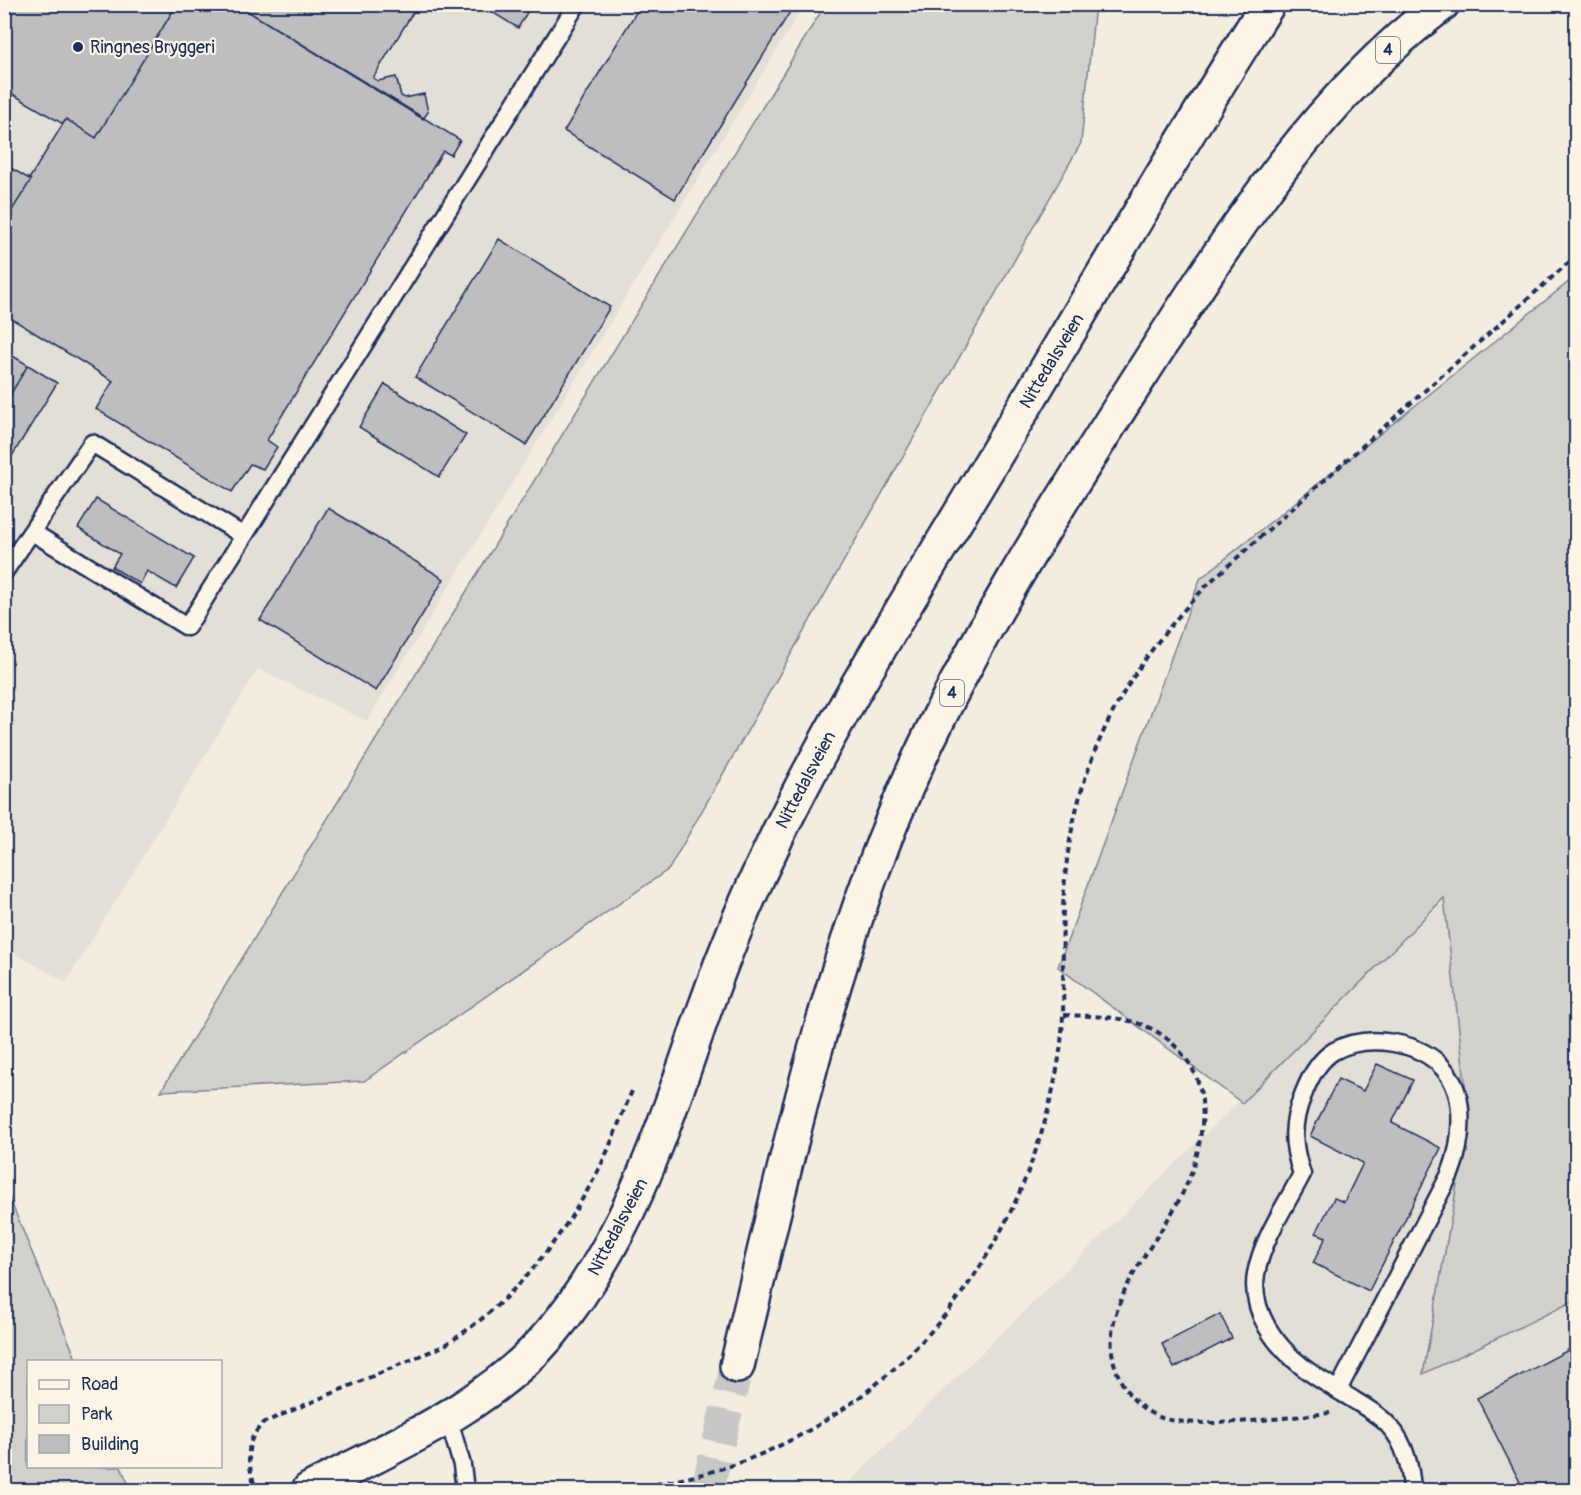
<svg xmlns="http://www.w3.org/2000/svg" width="1581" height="1495" font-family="Pangolin,sans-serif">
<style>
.built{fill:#e3dfd6}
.green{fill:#d3d1cc;stroke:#778095;stroke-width:1.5}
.building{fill:#bebec0;stroke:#1b2f5e;stroke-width:1.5}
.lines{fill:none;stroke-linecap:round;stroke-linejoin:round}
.trunk-tunnel{stroke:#c8c7c6;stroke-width:33;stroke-dasharray:33 16;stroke-linecap:butt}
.service-casing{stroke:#1b2f5e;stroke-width:21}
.secondary-casing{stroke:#1b2f5e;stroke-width:38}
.trunk-casing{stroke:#1b2f5e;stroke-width:38}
.path{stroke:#1b2f5e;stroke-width:4;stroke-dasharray:6 4.5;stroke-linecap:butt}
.service{stroke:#fcf5e5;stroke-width:16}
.secondary{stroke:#fcf5e5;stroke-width:33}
.trunk{stroke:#fcf5e5;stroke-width:33}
.poi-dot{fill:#1b2f5e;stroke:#fcf5e5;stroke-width:2}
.labels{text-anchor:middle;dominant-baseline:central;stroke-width:4.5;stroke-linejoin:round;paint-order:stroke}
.shield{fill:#fcf5e5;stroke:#5e6a86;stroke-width:1.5}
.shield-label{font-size:16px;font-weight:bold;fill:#1b2f5e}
.poi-label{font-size:18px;fill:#1b2f5e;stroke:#fcf5e5;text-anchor:start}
.street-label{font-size:18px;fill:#1b2f5e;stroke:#fcf5e5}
</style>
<rect width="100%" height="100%" fill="#f3ede0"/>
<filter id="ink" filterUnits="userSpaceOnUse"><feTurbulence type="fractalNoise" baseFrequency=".0167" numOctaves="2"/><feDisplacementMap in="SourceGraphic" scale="12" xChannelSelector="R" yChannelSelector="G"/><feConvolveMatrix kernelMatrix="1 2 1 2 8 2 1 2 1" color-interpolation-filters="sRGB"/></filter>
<g filter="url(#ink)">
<path class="built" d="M5,5H804L367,721L258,669L66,982L5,948Z
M1445,900L1576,1073V1490H841Z"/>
<path class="green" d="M825,5H1095L1081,143L669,869L364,1081L161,1091Z
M1576,276V1300L1423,1374L1469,1118L1444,898L1242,1103L1058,967L1200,579Z
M4,1185L77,1361L28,1362V1466L121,1467L131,1490H5Z"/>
<path class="building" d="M4,4H177L96,138L66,119L63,124L4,89Z
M177,4H236L460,140L451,155L443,151L267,440L277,447L263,469L250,464L232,492L96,409L113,381L4,314V223L31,180L29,179L66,119L96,138Z
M236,4H418L373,78L378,81L396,77L401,96L405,98L424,94L428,112L423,119Z
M479,4H532L518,28Z
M641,4H789L793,7L675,199L564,131Z
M4,164L31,180L4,223Z
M499,239L610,307L526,445L415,377Z
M4,351L28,365L10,395L4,391Z
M28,365L57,383L4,469V391L10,395Z
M385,384L466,435L439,477L359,427Z
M96,499L194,558L176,588L147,571L140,584L112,567L120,554L78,528Z
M328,508L444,579L376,691L260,620Z
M1377,1064L1413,1080L1392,1123L1441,1148L1369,1291L1313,1263L1326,1237L1316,1233L1334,1198L1344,1202L1363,1163L1310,1136L1338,1079L1363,1091Z
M1220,1314L1232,1338L1174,1368L1162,1344Z
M1576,1346V1490H1524L1477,1398Z"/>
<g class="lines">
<path class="trunk-tunnel" d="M707,1490L737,1366"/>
<defs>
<path id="service" d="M32,532L187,627L577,4
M4,572L92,443L244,536
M1338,1390L1450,1174C1462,1144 1468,1096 1444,1069C1420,1041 1367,1033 1334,1051C1319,1060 1309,1079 1303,1095C1291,1124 1292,1145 1302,1174C1286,1205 1262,1240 1256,1274C1253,1292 1258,1311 1267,1327C1286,1360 1317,1378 1349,1397C1363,1406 1379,1414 1390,1427C1405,1443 1411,1469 1412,1490
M448,1417L462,1465L465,1490"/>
<path id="secondary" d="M309,1490C392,1446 488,1408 551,1333C630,1238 665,1123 705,1008C726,948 751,889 779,832C845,697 928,569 1005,439C1092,294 1177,147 1268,4"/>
<path id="trunk" d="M737,1366C784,1171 825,973 906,788C973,635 1065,494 1155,353C1236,226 1320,96 1442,4"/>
</defs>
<use href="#service" class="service-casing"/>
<use href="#secondary" class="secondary-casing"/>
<use href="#trunk" class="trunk-casing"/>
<path class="path" d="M1064,1015C1117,1017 1157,1016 1189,1063C1201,1082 1204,1103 1202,1124C1199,1153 1192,1176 1178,1202C1149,1256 1087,1318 1122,1383C1131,1399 1144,1412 1162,1418C1201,1430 1287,1417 1330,1413
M254,1483C247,1459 244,1440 265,1422L441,1347C510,1307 564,1237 600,1167C612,1143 621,1116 632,1091
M616,1490C661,1484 706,1476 749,1459C919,1392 1030,1235 1059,1058C1067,1008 1061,959 1063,909C1068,775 1118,676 1211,581L1576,256"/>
<use href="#service" class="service"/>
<use href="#secondary" class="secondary"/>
<use href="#trunk" class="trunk"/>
</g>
</g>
<circle class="poi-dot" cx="78" cy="47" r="6"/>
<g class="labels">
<g class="shield">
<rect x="1376" y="37" width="24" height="26" rx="4.5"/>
<rect x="940" y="680" width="24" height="26" rx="4.5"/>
</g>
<g class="shield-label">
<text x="1388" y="50">4</text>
<text x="952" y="693">4</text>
</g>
<g class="poi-label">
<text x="90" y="47">Ringnes Bryggeri</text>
</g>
<g class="street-label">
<text transform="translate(1052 361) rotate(-59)">Nittedalsveien</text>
<text transform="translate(806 780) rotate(-62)">Nittedalsveien</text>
<text transform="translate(618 1227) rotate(-62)">Nittedalsveien</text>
</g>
</g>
<rect width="1581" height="1495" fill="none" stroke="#fcf5e5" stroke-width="24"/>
<rect x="12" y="12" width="1557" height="1471" fill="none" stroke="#1b2f5e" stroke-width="2" filter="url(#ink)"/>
<rect x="27" y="1360" width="195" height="108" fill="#fcf5e5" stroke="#a2a6af" stroke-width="1.5"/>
<rect x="39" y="1380" width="30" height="9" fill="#fcf5e5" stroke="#a2a6af" stroke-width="1.5"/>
<text x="81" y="1390" font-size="18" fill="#1b2f5e">Road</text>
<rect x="39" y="1405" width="30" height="18" fill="#d3d1cc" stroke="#a2a6af" stroke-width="1.5"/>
<text x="81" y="1420" font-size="18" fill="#1b2f5e">Park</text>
<rect x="39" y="1435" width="30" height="18" fill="#bebec0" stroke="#a2a6af" stroke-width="1.5"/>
<text x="81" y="1450" font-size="18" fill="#1b2f5e">Building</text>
</svg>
